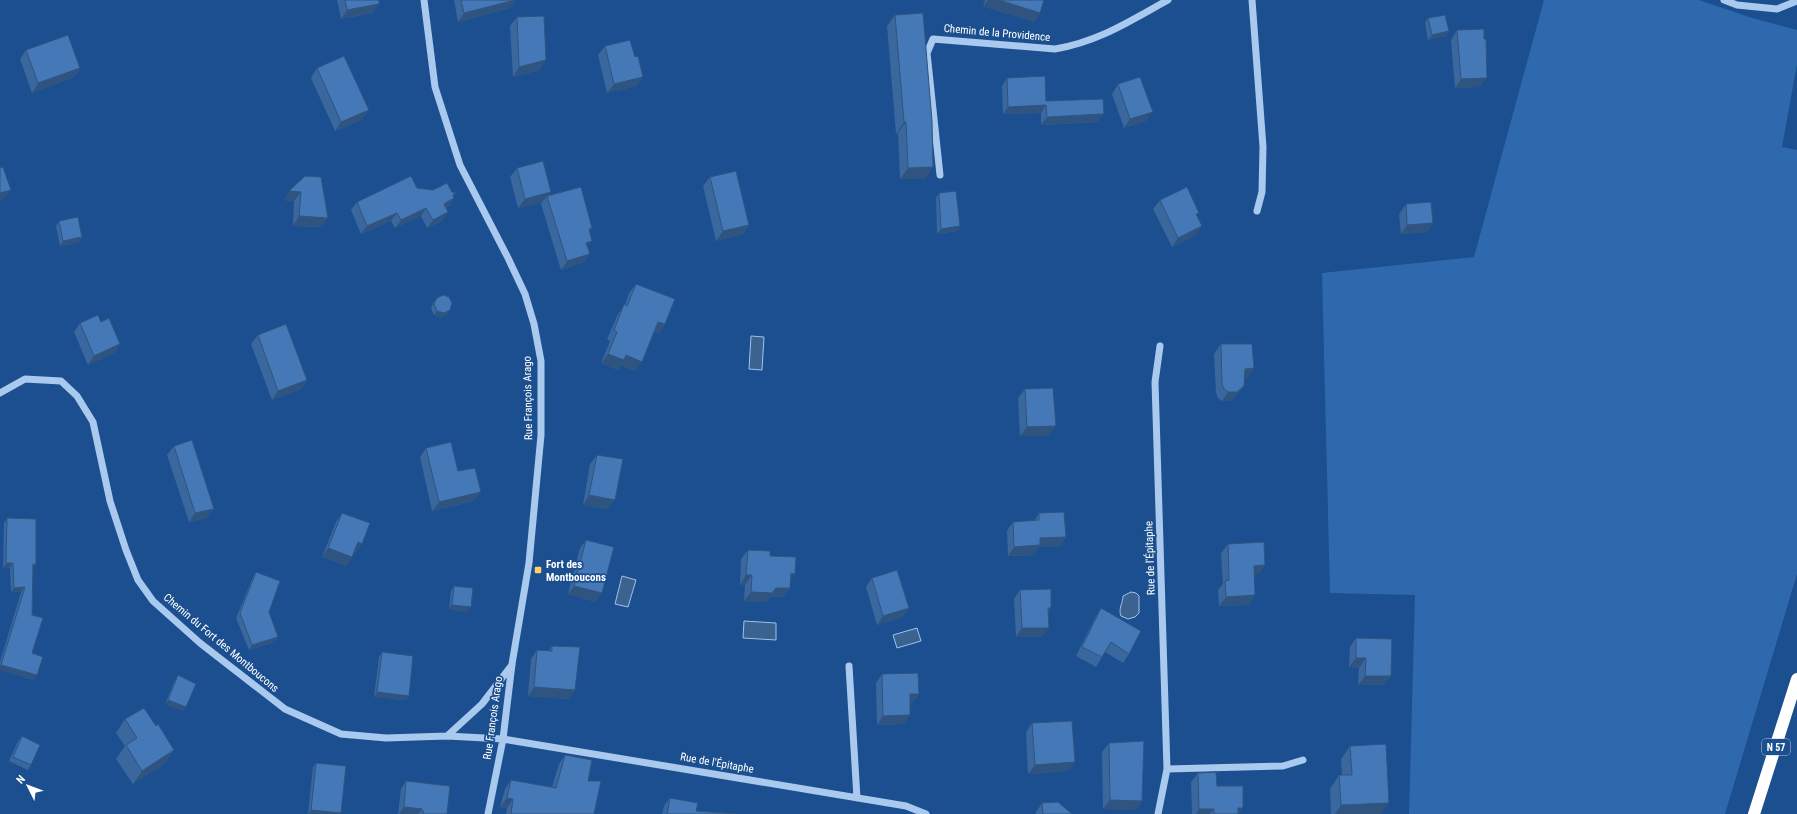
<svg xmlns="http://www.w3.org/2000/svg" width="1797" height="814" font-family="'Roboto Condensed',sans-serif">
<style>
.green{fill:#2e69ad}
.water{fill:#3c6290;stroke:#9cc4f0}
.lines{fill:none;stroke-linecap:round;stroke-linejoin:round}
.minor{stroke:#a9c9ee;stroke-width:7}
.highway{stroke:#fff;stroke-width:12}
.wall{fill:#3a679d}
.shaded-wall{fill:#305480}
.building{fill:#4478b7;stroke:#305480}
.poi-dot{fill:#ffd166;stroke:#1b4f8f;stroke-width:1.5}
.labels{text-anchor:middle;dominant-baseline:central;stroke-width:3.5;stroke-linejoin:round;paint-order:stroke}
.shield{fill:#1b4f8f;stroke:#bbcadd;stroke-width:1}
.shield-label{font-size:10px;font-weight:bold;fill:#fff}
.street-label{font-size:11px;fill:#fff;stroke:#1b4f8f}
.poi-label{font-size:11px;font-weight:bold;fill:#fff;stroke:#1b4f8f;text-anchor:start}
</style>
<rect width="100%" height="100%" fill="#1b4f8f"/>
<path class="green" d="M1544,0H1699L1749,17L1797,30V64L1782,147L1797,150V574L1725,814H1409L1415,595L1330,593L1322,273L1474,257Z"/>
<path class="water" d="M751,336L764,337L762,370L749,369Z
M622,576L636,580L628,607L615,604Z
M1131,592L1136,593L1139,596V613L1135,617L1128,619L1121,616C1118,609 1123,603 1123,596Z
M744,621L776,623V640L743,638Z
M917,628L921,641L897,648L893,635Z"/>
<g class="lines">
<path class="minor" d="M424,0L435,87L460,165L508,258L525,294L534,324L541,361V435L529,563L512,664L503,739L488,814
M1252,0L1263,147L1262,192L1257,211
M1724,0L1737,5L1777,9L1797,1
M940,175L927,53L933,39L1055,49C1098,42 1130,21 1168,0
M0,393L25,379L61,381L77,396L93,422L110,501L126,550L138,580L153,601L200,643L285,709L341,734L386,738L447,736L503,739L906,806L926,814
M849,666L857,798
M447,736L482,704L512,665
M1167,769L1283,766L1303,760
M1158,814L1167,769L1155,382L1160,346"/>
<path class="highway" d="M1754,814L1797,679"/>
</g>
<path class="wall" d="M337,0H379L373,13L341,19Z
M454,0H516L510,8L458,22Z
M985,0H1044L1040,13L1034,22L983,6Z
M895,15L933,167L925,179H900L898,133L896,134L887,26Z
M517,17L540,70L513,77L510,26Z
M1428,18L1449,31L1446,36L1428,40L1425,23Z
M1457,30L1480,87L1455,88L1451,40Z
M605,46L637,86L607,93L598,55Z
M26,50L80,68L74,77L32,93L20,59Z
M317,68L362,120L335,131L311,78Z
M1007,78L1046,101L1098,122L1041,125V113L1003,114L1002,86Z
M1118,84L1146,121L1124,128L1112,94Z
M517,168L549,195L592,228L590,231L588,248L590,254L584,262L561,270L541,204L542,202L518,208L510,177Z
M305,176L322,227L293,226L294,201L283,200Z
M710,177L749,225L743,234L716,241L703,186Z
M417,188L454,196V198L449,206L446,208L448,212L442,221L427,228L421,216L395,228L391,221L361,234L351,210L357,202Z
M939,193L960,226L957,231L937,234L936,198Z
M1160,200L1197,216L1196,235L1172,247L1153,209Z
M1406,204L1433,223L1427,232L1401,234L1399,214Z
M59,221L82,237L79,242L60,246L56,226Z
M636,284L665,324L659,334L654,332L635,371L621,365L618,370L601,363L610,341L607,339L618,314L625,305L629,293Z
M437,298L450,310L447,315L440,318L434,315L431,309L433,303Z
M101,322L120,344L114,353L88,365L74,332L80,323Z
M258,335L307,380L301,389L272,400L251,344Z
M1221,344L1247,378H1244V386L1237,395L1231,401H1222L1218,398L1216,393L1214,354Z
M1025,389L1049,436H1020L1018,398Z
M174,446L207,518L189,522L167,455Z
M426,448L458,471L474,501L432,511L420,457Z
M597,455L608,509L583,505L590,464Z
M342,513L356,553L354,552L346,566L322,557L336,522Z
M1039,513L1066,537L1059,547H1039L1034,555L1008,556L1007,531L1013,522L1034,521Z
M7,518L33,569L32,615V653L33,680L0,670V662L21,592H11L10,568H3L4,523Z
M586,540L596,602L568,594L580,548Z
M1228,544L1259,574H1254L1255,595L1249,605L1219,606L1218,590L1223,584L1221,553Z
M748,550L770,556L790,581V588L783,597H770L766,602L744,601L745,585H740L741,559Z
M256,572L269,612L275,642L249,650L236,618L253,577Z
M872,578L909,608L902,617L877,625L866,587Z
M454,586L467,612L449,609L451,591Z
M1020,590L1051,608L1048,613L1042,637H1016L1014,599Z
M1101,608L1129,654L1123,663L1105,652L1096,667L1076,656L1095,618Z
M1356,638L1384,685H1358L1359,668L1349,667L1350,647Z
M552,646L575,690L569,699L528,696L531,659L537,650H549Z
M382,652L409,696L405,700L374,697L379,657Z
M882,674L919,694L912,703H910L904,724L877,725L876,683Z
M178,675L186,707L183,711L165,704L175,680Z
M125,719L174,750L164,764L133,784L116,759L125,746L116,733Z
M1032,723L1075,762L1068,771L1028,774L1026,732Z
M22,736L31,765L28,770L9,761L18,741Z
M1109,743L1142,801L1136,810L1103,809L1102,752Z
M1350,746L1381,814H1331L1330,789L1339,775H1342L1341,759Z
M565,755L588,781L594,814H506L507,808L500,807L505,789L511,780L552,787L559,764Z
M316,763L340,814H308L313,767Z
M1198,773L1217,786L1243,808L1239,814H1192L1191,782Z
M406,781L447,814H398L401,789Z
M670,798L696,811L737,814H662L664,806Z
M1042,803L1072,814H1036V812Z"/>
<path class="shaded-wall" d="M516,0L510,8L458,22L464,13Z
M988,0H999L1040,13L1034,22L983,6Z
M379,4L373,13L341,19L347,10Z
M1449,31L1446,36L1428,40L1432,35Z
M546,60L540,70L513,77L519,67Z
M80,68L74,77L32,93L38,83Z
M643,77L637,86L607,93L614,84Z
M1487,78L1480,87L1455,88L1461,79Z
M1046,105L1041,113L1003,114L1008,107Z
M369,110L362,120L335,131L341,122Z
M1153,112L1146,121L1124,128L1130,119Z
M1104,114L1098,122L1041,125L1047,117Z
M904,122H906L898,133L896,134Z
M933,167L925,179H900L908,168Z
M11,190L4,199L0,201V193Z
M289,191L301,192L294,201L283,200Z
M551,192L547,198V196L542,202L518,208L525,199Z
M456,193L451,200L454,198L449,206L438,212L444,204L453,195Z
M426,208L421,216L395,228L401,220Z
M448,212L442,221L427,228L433,220Z
M397,213L391,221L361,234L367,226Z
M299,216L328,218L322,227L293,226Z
M1433,223L1427,232L1401,234L1407,225Z
M749,225L743,234L716,241L723,231Z
M960,226L957,231L937,234L941,229Z
M1202,226L1196,235L1172,247L1178,238Z
M82,237L79,242L60,246L63,241Z
M592,241L586,249V243Z
M590,254L584,262L561,270L567,261Z
M450,310L447,315L440,318L434,315L437,311Z
M658,322L665,324L659,334L651,331Z
M120,344L114,353L88,365L94,356Z
M608,354L626,355L642,362L635,371L621,365L618,370L601,363Z
M1254,368L1247,378H1238L1245,369Z
M307,380L301,389L272,400L278,391Z
M1244,386L1237,395L1231,401H1222L1228,392Z
M1056,426L1049,436H1020L1027,427Z
M481,492L474,501L432,511L439,502Z
M589,495L615,500L608,509L583,505Z
M214,509L207,518L189,522L195,513Z
M1066,537L1059,547H1039L1034,555L1008,556L1014,547L1040,538Z
M358,542L362,544L356,553L352,551Z
M328,548L352,557L346,566L322,557Z
M6,563H13L10,568H3Z
M33,564H36L33,569Z
M1265,565L1259,574L1248,575L1254,566Z
M791,573L795,574L788,583Z
M746,575H752L745,585H740Z
M574,586L602,593L596,602L568,594Z
M25,587L21,592H11L14,588Z
M776,588H790L783,597H770L766,602L744,601L751,592Z
M1255,595L1249,605L1219,606L1226,597Z
M452,605L471,607L467,612L449,609Z
M909,608L902,617L877,625L883,616Z
M1048,608H1051L1045,617Z
M1022,628H1049L1042,637H1016Z
M278,637L275,642L249,650L252,645Z
M1356,658H1366L1359,668L1349,667Z
M1,665L37,675L33,680L0,670V666Z
M1365,676H1391L1384,685H1358Z
M534,687L575,690L569,699L528,696Z
M377,692L409,696L405,700L374,697Z
M910,694H919L912,703H903Z
M168,700L186,707L183,711L165,704Z
M910,715L904,724L877,725L883,716Z
M174,750L164,764L133,784L142,771Z
M1075,762L1068,771L1028,774L1035,765Z
M507,798L513,799L507,808L500,807Z
M1110,800L1142,801L1136,810L1103,809Z
M1389,803L1381,814H1335L1341,805Z
M404,807L422,809L418,814H399Z
M1238,808H1243L1239,814H1234Z
M1199,809H1214L1210,814H1196Z
M311,810L341,813L340,814H308Z"/>
<path class="building" d="M345,0H379V4L347,10Z
M461,0H515L464,13Z
M999,0H1044L1040,13Z
M923,13L932,121L933,167L908,168L906,122H904L895,15Z
M1445,15L1449,31L1432,35L1428,18Z
M544,16L546,60L519,67L517,17Z
M1484,29V39H1486L1487,78L1461,79L1457,30Z
M68,35L80,68L38,83L26,50Z
M630,40L635,57L638,56L643,77L614,84L605,46Z
M344,56L369,110L341,122L317,68Z
M1045,76L1046,101L1103,99L1104,114L1047,117L1046,105L1008,107L1007,78Z
M1140,77L1153,112L1130,119L1118,84Z
M543,161L551,192L525,199L517,168Z
M3,167L11,190L0,193V168Z
M736,171L749,225L723,231L710,177Z
M305,176L321,177L328,218L299,216L301,192L289,191Z
M411,176L417,188L433,190L447,183L452,192L456,193L453,195L454,198L444,204L448,212L433,220L426,208L401,220L397,213L367,226L357,202Z
M581,187L592,228L589,229L592,241L586,243L590,254L567,261L547,196Z
M1187,187L1199,213L1196,214L1202,226L1178,238L1160,200Z
M956,191L960,226L941,229L939,193Z
M1431,202L1433,223L1407,225L1406,204Z
M78,217L82,237L63,241L59,221Z
M636,284L675,299L665,324L658,322L642,362L626,355L624,360L608,354L617,332L614,330L624,304L627,306Z
M443,295L449,297L452,303L450,310L444,313L437,311L434,304L437,298Z
M98,315L101,322L109,318L120,344L94,356L80,323Z
M286,324L307,380L278,391L258,335Z
M1221,344H1252L1254,368L1245,369L1244,386L1237,392H1228L1224,389L1222,384Z
M1053,388L1056,426L1027,427L1025,389Z
M192,440L214,509L195,513L174,446Z
M451,442L458,471L475,468L481,492L439,502L426,448Z
M597,455L623,459L615,500L589,495Z
M1064,512L1066,537L1040,538V545L1014,547L1013,522L1039,520V513Z
M342,513L370,523L362,544L358,542L352,557L328,548Z
M7,518L36,519V564H33L32,615L43,618L32,653L43,657L37,675L1,665L25,587L14,588L13,563H6Z
M586,540L614,547L602,593L574,586Z
M1264,542L1265,565L1254,566L1255,595L1226,597L1225,581L1229,580L1228,544Z
M748,550L770,551V556L796,557L795,574L791,573L790,588H776L772,593L751,592L752,575H746Z
M897,570L909,608L883,616L872,578Z
M256,572L280,581L269,612L278,637L252,645L240,613Z
M454,586L473,588L471,607L452,605Z
M1051,589V608H1048L1049,628H1022L1020,590Z
M1101,608L1141,631L1129,654L1111,642L1102,657L1082,647Z
M1356,638L1392,639L1391,676H1365L1366,658H1356Z
M552,646L580,647L575,690L534,687L537,650L552,651Z
M382,652L413,656L409,696L377,692Z
M918,673L919,694H910V715L883,716L882,674Z
M178,675L196,684L186,707L168,700Z
M144,708L156,726L158,724L174,750L142,771L126,745L137,738L125,719Z
M1072,721L1075,762L1035,765L1032,723Z
M22,736L40,745L31,765L13,757Z
M1144,741L1142,801L1110,800L1109,743Z
M1386,744L1389,803L1341,805L1339,775H1352L1350,746Z
M565,755L592,760L588,781H601L594,814H511L513,799L507,798L511,780L556,788Z
M316,763L346,766L341,813L311,810Z
M1216,772L1217,786H1243V808H1238V814H1214V809H1199L1198,773Z
M406,781L450,786L447,814H424L422,809L404,807Z
M670,798L698,803L696,811L737,814H667Z
M1058,802L1072,814H1043L1042,803Z"/>
<rect class="poi-dot" x="534" y="566" width="8" height="8" rx="2"/>
<g class="labels">
<rect class="shield" x="1762" y="739" width="28" height="16" rx="3"/>
<g class="shield-label">
<text x="1776" y="747">N 57</text>
</g>
<g class="street-label">
<text transform="translate(997 33) rotate(5)">Chemin de la Providence</text>
<text transform="translate(528 398) rotate(-91)">Rue François Arago</text>
<text transform="translate(1150 558) rotate(-92)">Rue de l'Épitaphe</text>
<text transform="translate(221 643) rotate(40)">Chemin du Fort des Montboucons</text>
<text transform="translate(493 718) rotate(-82)">Rue François Arago</text>
<text transform="translate(717 763) rotate(10)">Rue de l'Épitaphe</text>
</g>
<g class="poi-label">
<text x="546" y="564">Fort des<tspan x="546" dy="13">Montboucons</tspan></text>
</g>
</g>
<g transform="translate(28 786) rotate(312)" stroke="#1b4f8f" stroke-width="3" paint-order="stroke">
<path d="M0-3L7 15L0 10L-7 15Z" fill="#ffffff"/>
<text y="-6" font-size="11" font-weight="bold" text-anchor="middle" fill="#ffffff">N</text>
</g>
</svg>
